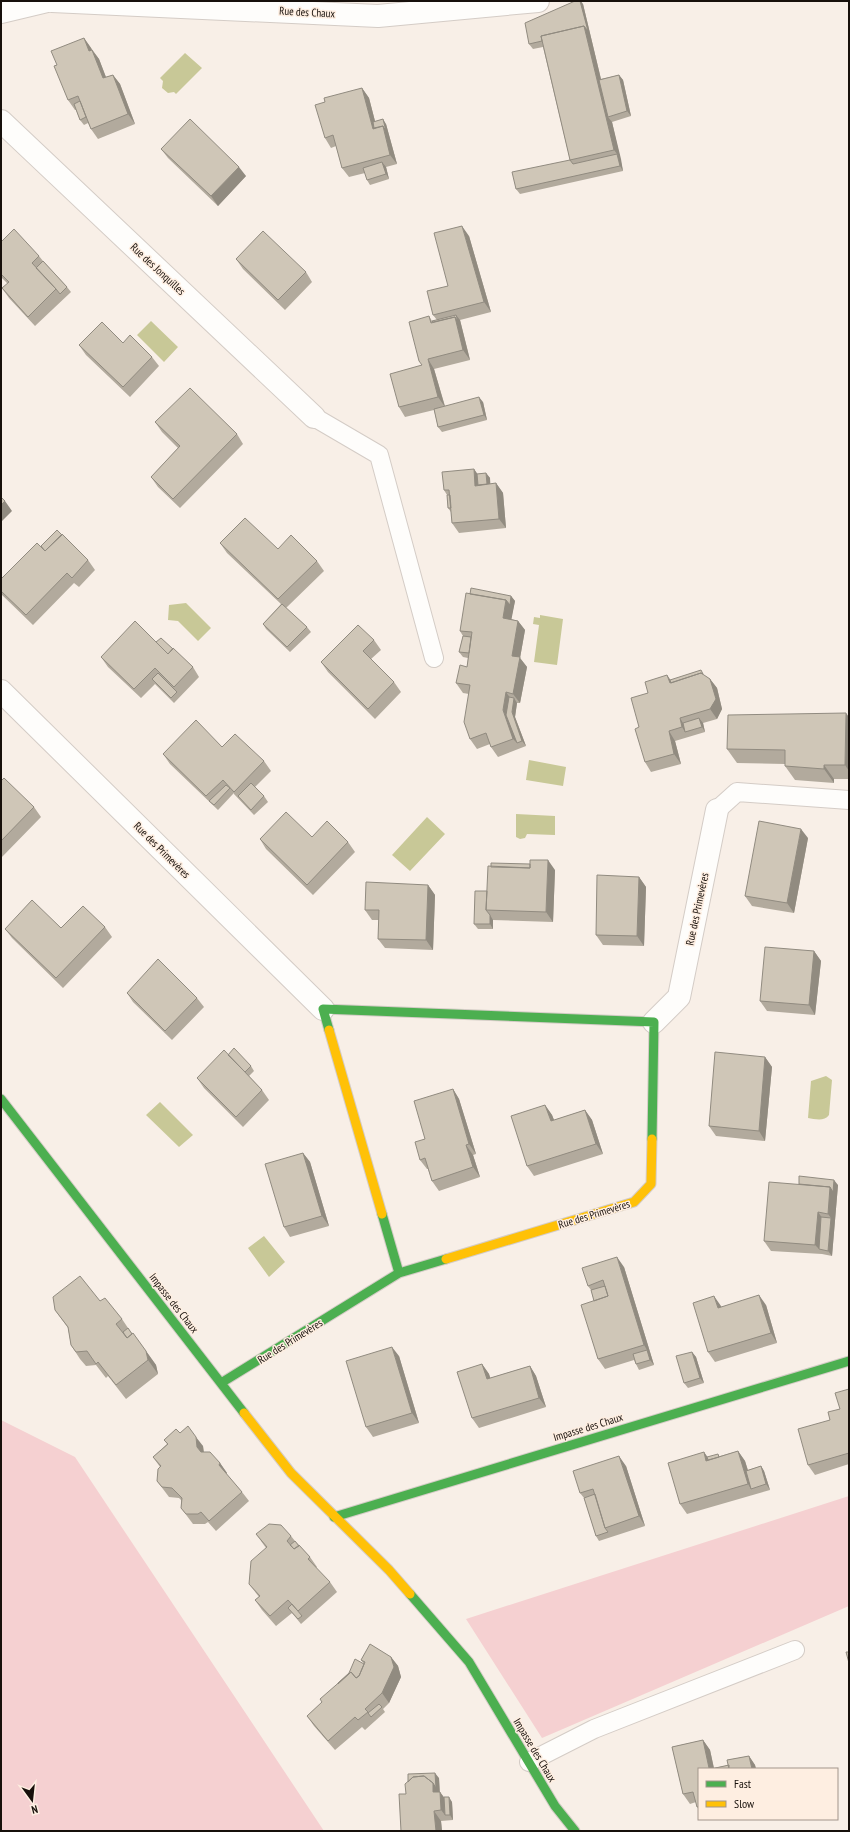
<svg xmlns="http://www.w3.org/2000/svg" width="850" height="1832" font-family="'PT Sans Narrow',sans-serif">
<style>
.green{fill:#f5d0d1}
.water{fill:#c8c897}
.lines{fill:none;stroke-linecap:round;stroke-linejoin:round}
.lane-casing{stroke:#d4ccc6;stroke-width:20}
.street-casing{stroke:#d4ccc6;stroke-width:24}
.fast-casing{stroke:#d4ccc6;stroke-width:11}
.slow-casing{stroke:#d4ccc6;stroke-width:11}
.lane{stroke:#fefdfb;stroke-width:18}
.street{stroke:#fefdfb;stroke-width:22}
.fast{stroke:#4caf50;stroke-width:9}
.slow{stroke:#ffc107;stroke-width:9}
.wall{fill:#b2aa9d}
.shaded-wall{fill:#918b80}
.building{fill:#cfc6b7;stroke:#918b80}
.labels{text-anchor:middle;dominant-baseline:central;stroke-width:3;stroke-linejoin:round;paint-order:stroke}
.street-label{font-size:11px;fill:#17100b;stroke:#feeee1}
</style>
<rect width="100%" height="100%" fill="#f8efe7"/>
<path class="green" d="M1,1420L75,1457L324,1831H1Z
M849,1496V1606L542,1738L466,1619Z"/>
<path class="water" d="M185,53L202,68L176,94L174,92L168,93L162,88L163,81L160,78Z
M151,321L178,347L164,362L137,335Z
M186,603L211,628L198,641L178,621L168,620L169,605Z
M540,615L563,619L557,665L534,662L539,625L533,624L534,617L540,618Z
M529,760L566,767L563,786L526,780Z
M516,814L555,816V835L527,834L525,838L520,839L516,837Z
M427,817L445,834L410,871L392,855Z
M826,1076L832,1080L829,1115C824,1122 815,1119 808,1118L811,1081Z
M160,1102L193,1135L179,1147L146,1115Z
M264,1236L285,1262L269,1277L248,1248Z"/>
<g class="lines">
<defs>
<path id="lane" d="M314,417L379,455L434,658
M717,810L737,792L849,800
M529,1762L594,1729L795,1650"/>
<path id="street" d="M52,1L378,16L538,1
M1,12L47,1
M1,121L314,417
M1,691L323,1009
M654,1022L679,997L717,810"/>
<path id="fast" d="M329,1030L323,1009L654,1022L652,1139
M1,1099L244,1413
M382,1214L399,1273
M221,1383L399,1273L446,1259
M334,1517L849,1361
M410,1594L469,1662L555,1806L575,1831"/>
<path id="slow" d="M329,1030L382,1214
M446,1259L634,1202L651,1184L652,1139
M244,1413L291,1473L389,1570L410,1594"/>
</defs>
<use href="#lane" class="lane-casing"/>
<use href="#street" class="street-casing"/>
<use href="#fast" class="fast-casing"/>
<use href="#slow" class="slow-casing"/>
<use href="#lane" class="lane"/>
<use href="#street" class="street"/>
<use href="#fast" class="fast"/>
<use href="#slow" class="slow"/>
</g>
<path class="wall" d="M583,4L601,79L619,75L623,80L631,116L612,122L623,171L520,194L516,189L570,160L543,47L533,49L529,44Z
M84,38L99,59L106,77L113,75L120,84L135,124L98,139L91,129L88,123L84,125L80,120L76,110H75L68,100L57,65Z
M362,88L369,98L375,121L386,124L397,164L386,167L389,179L370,185L367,180L365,173L349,177L342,168L336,146L331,148L325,138V102Z
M161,149L246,176L218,206L168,158Z
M469,236L491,312L460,320L470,360L434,369L445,406L483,402L487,420L442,432L438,427L434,410L405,417L399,407L422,365L429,316L432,321L437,320L433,315L448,286Z
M1,242L39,256L43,261L67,287L71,292L35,326L9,298L2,288L8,284L1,277Z
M236,259L306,272L312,282L285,310L243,269Z
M123,343L152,357L159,366L130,397L86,355L79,345Z
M155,422L237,434L243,444L180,508L158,487L151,477L178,448L162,432Z
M474,469L477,474L486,473L490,478V484L496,483L503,493L506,528L459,533L452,523L451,512L448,508L447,495L444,490Z
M220,543L278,549L317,561L324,571L286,608L307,627L311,632L290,652L266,629L263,624L281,604L227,553Z
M41,546L88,560L95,570L79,587L74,583L33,625L1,594V579Z
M470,594L511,596L515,601L511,619L518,621L525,630L520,658L527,667L520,703H517L515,717L526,746L498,757L491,747L490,744L477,749L470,739L469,694L463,693L456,683L467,667L468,658L463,657L459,652L463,636L460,631Z
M374,640L381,650L371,659L394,682L401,692L375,719L328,672L321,662Z
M156,642L193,667L199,677L174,703L155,684L141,698L108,667L101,657Z
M667,675L670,680L705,676L710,679L717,688L722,709L717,719L703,723L705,732L675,741L681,764L651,772L645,762L639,727L648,693Z
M849,717V779H834V783L795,780L785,766V764L737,763L727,749Z
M222,747L264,761L271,771L255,787L264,796L268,802L254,815L233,793V794L218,810L170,764L163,754Z
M1,781L34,807L41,817L1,858Z
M312,837L348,842L355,852L313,895L266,849L260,839Z
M808,838L794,913L752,906L745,896Z
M555,870L553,922L493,920V929H478L474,924L487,891Z
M639,877L646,887L644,946L603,945L596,935Z
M428,885L435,895L433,950L385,948L378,939L379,920H372L365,910Z
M105,927L112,937L63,988L12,938L5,929Z
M814,951L821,961L815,1015L767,1011L760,1001Z
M127,993L197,998L204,1007L172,1040L133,1002Z
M228,1055L251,1066L254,1071L249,1076L262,1090L269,1100L243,1127L204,1088L197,1078Z
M765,1057L772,1067L765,1141L716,1136L709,1126Z
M453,1089L459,1099L476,1154L473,1155L480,1177L439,1191L432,1181L428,1169H427L420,1160L425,1139Z
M545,1105L552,1115L554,1120L585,1110L592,1120L603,1154L534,1176L527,1166Z
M303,1153L310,1162L329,1226L290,1237L284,1227Z
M799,1184L838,1185L832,1256L822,1254L771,1251L764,1241Z
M624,1267L654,1365L639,1370L634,1360L605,1369L598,1359L594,1301L591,1290L588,1286Z
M100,1301L122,1319L128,1328L146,1351L156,1365L158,1374L126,1399L108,1376L106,1378L96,1365L86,1366L80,1359L71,1345L68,1328L55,1310Z
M766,1305L777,1343L715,1362L708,1352L721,1306V1307Z
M692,1352L696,1357L704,1383L688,1388L684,1383Z
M399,1356L419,1423L373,1437L366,1427Z
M482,1364L489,1374L490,1378L530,1366L536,1376L546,1407L479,1428L472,1418Z
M849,1389V1464L815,1475L808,1465L830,1420L840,1409Z
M180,1433L203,1446L204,1452L220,1463L227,1473L226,1474L242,1492L249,1501L216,1531L208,1522L205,1524H193L181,1508V1500L179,1498L169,1497L157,1481L160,1467L153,1457L167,1444L164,1440Z
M738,1451L745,1461L748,1470L761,1466L764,1471L770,1490L687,1514L680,1504L704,1452L707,1457L720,1456Z
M626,1466L645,1526L599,1541L596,1536L584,1498L580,1493Z
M256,1534L291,1536L295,1541L310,1557L317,1567L316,1568L330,1582L337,1592L301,1624L292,1613L276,1626L262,1610L255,1600L259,1597L249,1584L266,1548Z
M391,1657L398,1666L401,1677L389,1703L383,1709L385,1712L365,1730L362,1727L335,1750L314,1726L307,1716L364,1664L361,1660Z
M703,1740L710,1750L714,1768L729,1765L727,1760L749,1756L755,1765L756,1769H699V1810L697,1807L696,1802L690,1804L683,1794L672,1747Z
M439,1778L440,1792L444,1797L452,1802L453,1820L441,1821L442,1831H401L406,1794Z"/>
<path class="shaded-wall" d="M580,1H581L583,4L610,117H608L612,122L621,159L614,150L584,26Z
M84,38L91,48L96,61L89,51Z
M92,50L99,59L110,88L103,78Z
M113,75L120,84L135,124L128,114Z
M619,75L623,80L631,116L627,111Z
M362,88L369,98L378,133L373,129Z
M383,119L386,124L397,164L390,155L383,126Z
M617,154L621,159L623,171L620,166Z
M382,162L386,167L389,179L386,174Z
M239,167L246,176L218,206L211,196Z
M462,226L469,236L491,312L484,302Z
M456,315L460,320L470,360L463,350L455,317Z
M428,359L434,369L445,407L438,397Z
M479,397L483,402L487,420L484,415Z
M474,469L481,479L482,490L475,486Z
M486,473L490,478L491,494L487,489Z
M496,483L503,493L506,528L499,519Z
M5,501L12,511L1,522V505Z
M511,596L515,601L510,627L503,618L506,600Z
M518,621L525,630L520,658L527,667L520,703L513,694L512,656Z
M667,675L674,685L670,683Z
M710,679L717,688L722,709L717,719L710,709Z
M506,692L513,702L510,720L517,743L513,739L503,710Z
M514,698L517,703L515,717L526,746L522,741L512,712Z
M846,713L849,717V771L845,765Z
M680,718L686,728L685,732L682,727Z
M699,718L703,723L705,732L702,727Z
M669,731L675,741L681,764L674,754Z
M824,765L834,779V783L824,769Z
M801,829L808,838L794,913L787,903Z
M548,860L555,870L553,922L546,912Z
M639,877L646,887L644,946L637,936Z
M428,885L435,895L433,950L426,940Z
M490,915L493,920V929L490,924Z
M814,951L821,961L815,1015L809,1005Z
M765,1057L772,1067L765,1141L759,1131Z
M453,1089L459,1099L476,1154L469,1144Z
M545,1105L552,1115L558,1130L551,1121Z
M585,1110L592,1120L603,1154L596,1144Z
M466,1145L473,1155L480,1177L473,1167Z
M303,1153L310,1162L329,1226L322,1216Z
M834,1180L838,1185L832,1256L828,1251L831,1218L828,1214L830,1187Z
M818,1212L825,1222L819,1249L815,1245Z
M617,1257L624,1267L654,1365L650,1360L647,1350L644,1345Z
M759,1295L766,1305L777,1343L771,1333Z
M714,1296L721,1306L725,1318L718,1308Z
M392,1347L399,1356L419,1423L412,1413Z
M146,1351L156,1365L158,1374L148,1360Z
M692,1352L696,1357L704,1383L700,1378Z
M482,1364L489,1374L494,1389L487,1379Z
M530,1366L536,1376L546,1407L539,1398Z
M196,1437L203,1446L204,1457L197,1447Z
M738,1451L745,1461L753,1488L751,1489L748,1484Z
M704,1452L711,1462L706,1461Z
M619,1456L626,1466L645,1526L639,1516Z
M220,1463L227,1473L225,1475L219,1465Z
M761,1466L764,1471L770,1490L766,1484Z
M391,1657L398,1666L401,1677L389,1703L382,1693Z
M703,1740L710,1750L714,1769H709V1768Z
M749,1756L755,1765L756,1769H752Z
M435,1773L439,1778L440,1802L433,1792V1783Z
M440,1792L447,1802L445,1815L441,1810Z
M449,1797L452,1802L453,1820L450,1815Z
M434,1811L441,1821L442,1831H436Z"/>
<path class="building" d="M575,1H580L588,31L584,26L541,36L542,41L529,44L525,23Z
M584,26L614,150L570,160L541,36Z
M84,38L89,51L92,50L103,78L113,75L128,114L91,129L78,96L68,100L54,66L57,65L51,51Z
M619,75L627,111L608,117L599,80Z
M362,88L373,129L383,126L390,155L342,168L333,135L325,138L315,105L325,102L324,98Z
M80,101L86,117L80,120L74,104Z
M190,119L239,167L211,196L161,149Z
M383,119L386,131L383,126L374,128L373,122Z
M617,154L620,166L516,189L512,172L570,160L573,164Z
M382,162L386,174L367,180L363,168Z
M462,226L484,302L433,315L427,291L448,286L434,233Z
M14,229L39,256L32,263L56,289L28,317L2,288L9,282L1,274V242Z
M263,231L306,272L278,300L236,259Z
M43,261L67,287L60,294L56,289L36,268Z
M456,315L458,321L455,317L433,322L432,321Z
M429,316L431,323L455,317L463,350L428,359L438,397L399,407L390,374L422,365L419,361L409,322Z
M102,322L123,343L130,335L152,357L123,387L79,345Z
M190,388L237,434L173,499L151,477L180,446L155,422Z
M479,397L484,415L438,427L434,409Z
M474,469L475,486L496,483L499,519L452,523L449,490H444L442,472Z
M486,473L487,484L478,485L477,474Z
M447,495H450L451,508H448Z
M1,497L5,501L1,505Z
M245,518L278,549L291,535L317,561L278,599L220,543Z
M57,530L62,535L45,551L41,546Z
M62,534L88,560L72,578L67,573L26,615L1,591V579L37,543L45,551Z
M471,588L511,596L510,605L506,600L470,594Z
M466,593L506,600L503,618L518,621L512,656L520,657L513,694L506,692L503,710L513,739L491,747L486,733L470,739L464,722L470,685L456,683L460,665L467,667L472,632L460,631Z
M282,604L307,627L287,647L263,624Z
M135,621L168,654L173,648L193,667L174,687L155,668L134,689L101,657Z
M358,625L374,640L363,651L394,682L368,709L321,662Z
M463,636L471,637L469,653L459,652Z
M161,638L173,649L168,654L156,642Z
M701,670L703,674L701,673L671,683L670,680Z
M158,673L177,692L171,698L152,679Z
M701,673L710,679L716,699L710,709L680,718L682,727L669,731L674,754L645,762L635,729L639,727L631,698L648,693L645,682L667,675L670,683Z
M509,697L514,698L512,712L522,741L517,743L506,715Z
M846,713L845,765H824V769L785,766V750L727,749L728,715Z
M699,718L702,727L685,732L683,723Z
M196,720L222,747L235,734L264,761L234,792L223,780L206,796L163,754Z
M4,778L34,807L1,841V781Z
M251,783L264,796L251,810L238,796Z
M226,785L230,788L214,805L209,801Z
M286,812L312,837L327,821L348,842L307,885L260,839Z
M759,821L801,829L787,903L745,896Z
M530,860H548L546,912L486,910L488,866L530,868Z
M491,863L530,864V868L491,867Z
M597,875L639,877L637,936L596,935Z
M366,882L428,885L426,940L378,939L379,910H365Z
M475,891H487L486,910L490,915V924H474Z
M32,900L61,928L83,906L105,927L56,978L5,929Z
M765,947L814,951L809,1005L760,1001Z
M158,959L197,998L165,1031L127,993Z
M234,1048L251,1066L245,1072L228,1055Z
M224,1050L262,1090L236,1117L197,1078Z
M715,1052L765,1057L759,1131L709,1126Z
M453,1089L469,1144L466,1145L473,1167L432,1181L425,1158L420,1160L415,1142L425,1139L414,1101Z
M545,1105L551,1121L585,1110L596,1144L527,1166L511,1116Z
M303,1153L322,1216L284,1227L265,1164Z
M799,1176L834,1180L833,1192L830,1187L799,1184Z
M769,1182L830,1187L828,1214L818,1212L815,1245L764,1241Z
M821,1217L831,1218L828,1251L819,1249Z
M617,1257L644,1345L598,1359L581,1305L608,1296L603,1280L588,1286L582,1268Z
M80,1276L100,1301L105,1298L122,1319L116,1324L127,1338L133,1333L146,1351L148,1360L116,1385L98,1362L96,1364L87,1351L76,1352L71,1345L68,1327L55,1310L53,1297Z
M605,1286L608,1296L594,1301L591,1290Z
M759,1295L771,1333L708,1352L693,1303L714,1296L718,1308Z
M128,1328L132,1334L127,1338L123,1332Z
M392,1347L412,1413L366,1427L346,1361Z
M647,1350L650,1360L636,1364L633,1354Z
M692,1352L700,1378L684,1383L676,1356Z
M482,1364L487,1379L530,1366L539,1398L472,1418L457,1372Z
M849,1389V1453L808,1465L798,1429L830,1420L828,1412L840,1409L835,1393Z
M188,1426L196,1437L197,1447L201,1452H210L220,1463L219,1465L242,1492L209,1521L201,1512L198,1514H186L181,1508L182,1498L172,1488L162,1487L157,1481L158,1469L161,1466L153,1457L168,1444L164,1440L176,1429L180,1433Z
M738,1451L748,1484L680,1504L668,1463L704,1452L706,1461Z
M718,1454L719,1457L708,1460L707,1457Z
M619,1456L639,1516L605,1528L593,1489L580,1493L573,1471Z
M761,1466L766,1484L751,1489L746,1471Z
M595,1494L605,1528L608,1532L596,1536L584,1498Z
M269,1524L281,1525L291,1536L287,1541L294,1549L299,1545L310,1557L308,1559L330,1582L298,1611L288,1600L270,1616L255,1600L260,1596L249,1584L251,1561L267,1547L256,1534Z
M295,1541L299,1546L294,1549L290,1545Z
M292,1604L302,1616L298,1619L288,1608Z
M370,1644L391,1657L394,1667L382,1693L365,1709L368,1712L358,1720L355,1717L328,1741L307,1716L322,1702L320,1699L351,1672L356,1678L359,1676L365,1662L361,1660Z
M846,1652H849V1663Z
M355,1659L364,1664L359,1676L356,1678L351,1672L338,1684V1683L349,1673Z
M379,1704L382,1707L371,1717L368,1713Z
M703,1740L709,1768L710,1769H699V1806L697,1807L693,1792L683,1794L672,1747Z
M749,1756L752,1769H729L727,1760Z
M729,1765V1769H711Z
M435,1773L436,1788L433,1783L424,1776L413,1777L408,1782V1774Z
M424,1776L433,1783V1792H440L441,1810L434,1811L436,1831H401L399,1794H406L405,1784L413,1777Z
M444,1797H449L450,1815H445Z"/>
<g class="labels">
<g class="street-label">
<text transform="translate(307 12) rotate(3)">Rue des Chaux</text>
<text transform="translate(158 269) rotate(43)">Rue des Jonquilles</text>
<text transform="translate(162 850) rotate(45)">Rue des Primevères</text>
<text transform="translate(697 909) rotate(-78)">Rue des Primevères</text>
<text transform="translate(594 1214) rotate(-17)">Rue des Primevères</text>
<text transform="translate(174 1303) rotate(52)">Impasse des Chaux</text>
<text transform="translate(290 1341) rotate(-32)">Rue des Primevères</text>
<text transform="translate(588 1427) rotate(-17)">Impasse des Chaux</text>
<text transform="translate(535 1750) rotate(59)">Impasse des Chaux</text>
</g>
</g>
<rect width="850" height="1832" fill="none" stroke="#17100b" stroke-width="4"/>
<rect x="698" y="1768" width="140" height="52" fill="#feeee1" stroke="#a2958b"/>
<rect x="706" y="1781" width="20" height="6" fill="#4caf50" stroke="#a2958b"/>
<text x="734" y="1788" font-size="12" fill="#17100b">Fast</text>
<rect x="706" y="1801" width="20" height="6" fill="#ffc107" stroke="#a2958b"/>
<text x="734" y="1808" font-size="12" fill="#17100b">Slow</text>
<g transform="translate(32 1800) rotate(165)" stroke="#feeee1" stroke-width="3" paint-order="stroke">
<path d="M0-3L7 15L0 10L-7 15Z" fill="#17100b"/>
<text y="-6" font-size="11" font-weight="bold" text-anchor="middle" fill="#17100b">N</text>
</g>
</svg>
